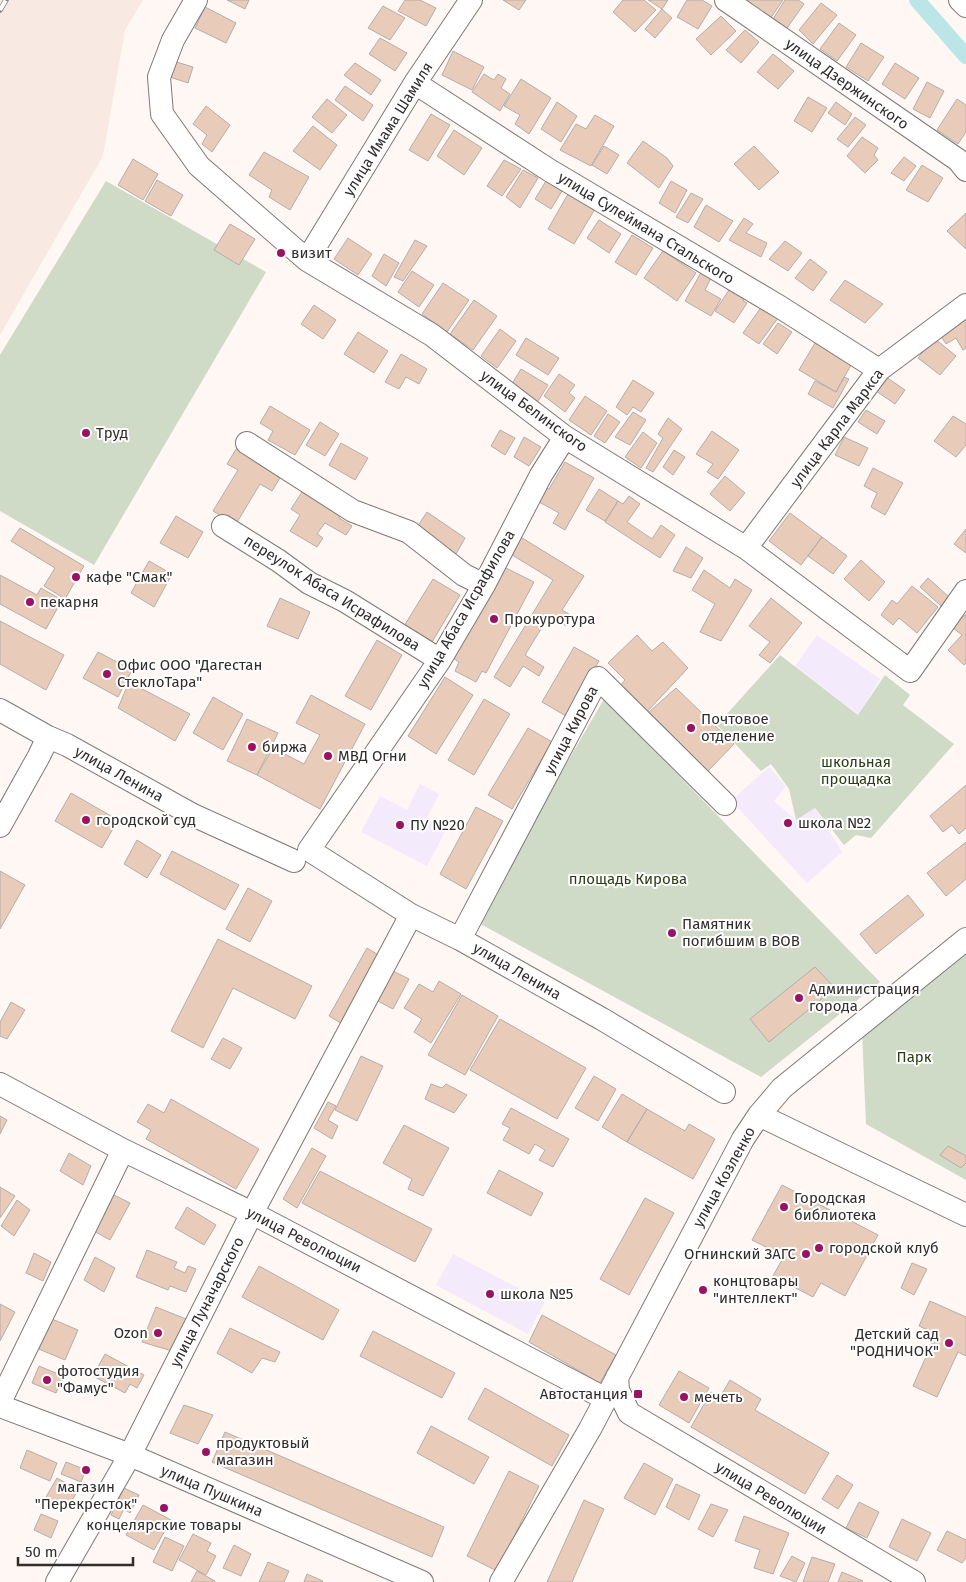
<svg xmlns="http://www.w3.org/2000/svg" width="966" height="1582" font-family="'Fira Sans',sans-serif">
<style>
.built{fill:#f8eae2}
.education{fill:#f3ebfc}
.green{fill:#cfdac7}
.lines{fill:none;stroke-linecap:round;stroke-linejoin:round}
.canal{stroke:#bce5e7;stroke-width:16}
.building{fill:#e9cbb9;stroke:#b4aeaa}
.minor-casing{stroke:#7f7976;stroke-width:24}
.minor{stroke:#fff;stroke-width:22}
.rail-casing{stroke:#8b8684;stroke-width:5.5}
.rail{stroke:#fff;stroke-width:4;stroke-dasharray:11;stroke-linecap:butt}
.poi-dot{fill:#9c1262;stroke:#fff;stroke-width:2}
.labels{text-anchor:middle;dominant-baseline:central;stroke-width:4;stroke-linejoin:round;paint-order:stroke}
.street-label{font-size:15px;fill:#302d2c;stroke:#fff}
.poi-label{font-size:15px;fill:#302d2c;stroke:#fff;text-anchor:start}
.park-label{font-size:15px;fill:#293f14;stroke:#fff}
</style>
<rect width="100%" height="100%" fill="#fef7f3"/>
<path class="built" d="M0,0H143L125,30L103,156L0,335Z"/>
<path class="education" d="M817,635L880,679L859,715L795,666Z
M769,767L786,786L774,801L796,820L815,808L842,852L807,883L736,806L734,798Z
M420,784L439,794L426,820L446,830L427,866L361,832L380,796L407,810Z
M453,1254L545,1302L528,1334L436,1285Z"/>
<path class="green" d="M106,181L266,272L94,565L0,511V355Z
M780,655L858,715L885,675L910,695L903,705L954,744L871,838L856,835L844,845L815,808L796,820L789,789L771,764L761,771L717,725Z
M604,699L880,982L761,1077L475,921Z
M966,950V1180L866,1124L862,1032Z"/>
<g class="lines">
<path class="canal" d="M917,0L966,56"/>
</g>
<path class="building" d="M227,0H249L245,9Z
M405,0H420L436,8L426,26L398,11Z
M503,0H526L519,10Z
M623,0H644L656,10L635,32L613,12Z
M648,0H668L662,9Z
M687,0H702L712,6L698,29L677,17Z
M746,0H783L768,22Z
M785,0H798L804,4L785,31L771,22Z
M821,3L837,15L813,44L799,30Z
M383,6L405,18L390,40L368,28Z
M205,7L236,23L226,43L195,28Z
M662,9L672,18L655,38L645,29Z
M721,16L736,31L711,55L696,39Z
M839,23L856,35L837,61L820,49Z
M745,30L759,42L741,63L726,50Z
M380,38L407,53L395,71L369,54Z
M861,43L884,57L868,81L846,67Z
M453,51L484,67L472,90L442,75Z
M773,54L794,71L778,89L757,72Z
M173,61L193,67L188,83L167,76Z
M355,63L381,80L371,95L344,75Z
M895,63L919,78L905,99L882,84Z
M484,74L494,80L498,74L506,79L501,88L510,94L500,111L472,92Z
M521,79L551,98L529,134L515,124L520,115L504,106Z
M927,82L944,91L930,118L913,109Z
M345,86L373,105L363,121L335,100Z
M808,97L827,108L812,132L794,121Z
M327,99L347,115L332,133L312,117Z
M957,99L966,105V132L958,144L937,130Z
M557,102L577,116L561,142L541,129Z
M836,102L852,114L845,125L828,113Z
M206,106L230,125L212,152L202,144L207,135L193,124Z
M431,114L450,125L428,161L409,150Z
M595,115L614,126L591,166L560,150L576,124L586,129Z
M855,117L866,125L848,147L837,139Z
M313,126L337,145L320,170L293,151Z
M454,130L482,148L464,175L437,156Z
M862,137L878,148L874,155L878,160L865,173L847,156Z
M643,141L667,158L673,166L659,188L627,163Z
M604,146L619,155L607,174L592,165Z
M754,146L779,172L759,190L734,164Z
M264,152L309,177L290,210L269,197L272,190L249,175Z
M904,157L916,166L904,181L891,173Z
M133,159L158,174L143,200L118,185Z
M504,160L521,169L502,196L487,186Z
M922,165L943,178L928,202L906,190Z
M523,170L538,178L520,208L506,197Z
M157,180L183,195L171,216L145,201Z
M546,181L562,191L551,209L535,199Z
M671,181L687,190L675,213L659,203Z
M691,193L703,199L688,223L676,217Z
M568,194L595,209L574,244L548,229Z
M706,205L733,221L719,242L694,227Z
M966,213V249L947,231Z
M744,218L753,224L746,233L767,243L761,257L729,240Z
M599,220L621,234L609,253L587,238Z
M230,224L255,239L239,265L214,250Z
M632,235L653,248L636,275L615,262Z
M348,238L372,254L358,275L334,259Z
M415,240L427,246L403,281L394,277Z
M785,241L802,253L788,271L769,259Z
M663,251L696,273L677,301L644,278Z
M384,254L399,263L386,286L372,276Z
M810,259L827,272L813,291L795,278Z
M703,269L713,274L705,290L721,299L711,316L685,301Z
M412,271L434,285L419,307L398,292Z
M845,280L883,304L865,323L830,300Z
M443,283L469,300L447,332L422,314Z
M733,284L748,294L743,301L747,303L734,323L715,311Z
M474,300L497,316L473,350L450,334Z
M314,305L336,320L323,339L301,324Z
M762,306L778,318L759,344L743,333Z
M966,318V348L963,350L956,338L946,344L938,332Z
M778,323L792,332L777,354L763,344Z
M500,329L516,341L497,368L481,356Z
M358,332L388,351L374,373L344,354Z
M526,338L559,358L548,375L516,355Z
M934,338L956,356L940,375L918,358Z
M815,343L851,365L836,392L799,370Z
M401,354L427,369L419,384L406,377L399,389L385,382Z
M521,369L548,385L535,406L508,390Z
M559,374L575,385L569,393L575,398L565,412L544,396Z
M844,377L849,379L833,408L808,394L815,381L836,392Z
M886,377L905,390L895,404L876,391Z
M633,380L654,393L641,412L633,407L627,415L616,407Z
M585,396L607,411L591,435L569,420Z
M270,406L310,430L295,455L268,440L273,431L260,423Z
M866,410L885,421L877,434L858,422Z
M633,412L646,420L630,445L615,437Z
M608,414L620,422L605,443L594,436Z
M953,416L966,424V445L956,457L934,441Z
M668,418L682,429L653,472L646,468L663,438L658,434Z
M320,422L339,434L325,456L306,445Z
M500,430L515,438L505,455L491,446Z
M712,431L739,450L718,479L707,472L713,464L696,454Z
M643,432L657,443L641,468L625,457Z
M524,437L541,447L529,466L514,457Z
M844,437L868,448L859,466L835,455Z
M341,443L368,458L355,480L329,465Z
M238,446L283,473L272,491L260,484L236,524L213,511L238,470L227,464Z
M674,450L685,457L673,475L663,467Z
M565,462L594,478L565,530L553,523L559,513L532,498L540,484L549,489Z
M873,468L903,483L885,515L871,507L877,493L864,486Z
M725,476L745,493L730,511L710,494Z
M304,489L342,513L339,518L352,526L346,535L325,523L317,534L323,538L317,547L290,531L300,515L291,509Z
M599,489L618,501L605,521L586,510Z
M629,496L640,504L627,522L652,539L661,525L675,535L660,558L605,522L618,501L623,504Z
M427,512L465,538L456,554L417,527Z
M790,513L822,537L801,565L769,541Z
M176,516L203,532L188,558L160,543Z
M20,528L84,566L65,599L44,586L55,568L11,541Z
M966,529V553L954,544Z
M519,536L584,576L562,610L572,616L566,626L549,616L525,655L544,667L539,676L523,666L510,687L494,677L553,580L509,553Z
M822,537L847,556L833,574L808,556Z
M686,547L703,558L691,578L673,571Z
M861,560L885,582L869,601L844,579Z
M149,561L172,574L154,607L131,593Z
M502,566L534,582L486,673L482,671L476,682L455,671L459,662L453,658Z
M704,570L730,588L735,579L752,590L721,641L700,632L715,604L692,590Z
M0,575L37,595L41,588L62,600L46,629L0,604Z
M928,578L949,597L941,606L920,587Z
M433,579L460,595L428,649L401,631Z
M912,586L938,607L917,633L899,618L893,625L881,615L892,600L897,604Z
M280,598L310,612L298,639L267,626Z
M771,598L802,623L770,663L759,655L770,642L749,626Z
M966,614V663L964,665L948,650L962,635L953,628Z
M0,621L64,655L46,690L0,664Z
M637,635L652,651L663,642L688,668L644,715L617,689L625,680L608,663Z
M377,640L402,655L371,710L345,696Z
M574,647L599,661L566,716L542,702Z
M98,652L132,670L118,697L83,678Z
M445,677L473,695L436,754L408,736Z
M129,682L190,714L175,741L118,708Z
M676,688L734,744L708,771L649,712Z
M311,695L365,724L320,809L257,775L273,748L304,764L320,735L296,723Z
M213,697L243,714L223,750L193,733Z
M484,699L510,714L474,775L448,760Z
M247,719L278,733L257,775L227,761Z
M528,728L552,742L512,809L488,795Z
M966,785V828L959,834L952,825L943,832L930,816Z
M71,793L118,820L102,848L55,821Z
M476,807L503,821L466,889L440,874Z
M137,840L161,855L147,878L124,864Z
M966,842V879L946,896L927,873Z
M172,851L239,885L225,910L160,874Z
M0,871L25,885L0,929Z
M248,888L272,901L250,942L226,929Z
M908,895L924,915L876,954L860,934Z
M218,939L312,986L295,1019L233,988L203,1048L171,1031Z
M367,948L382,957L344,1025L329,1016Z
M815,967L835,988L769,1042L750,1019Z
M389,969L409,979L393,1009L374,999Z
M439,981L461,994L431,1043L414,1032L422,1019L404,1008L419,984L433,992Z
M462,995L498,1016L465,1075L428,1055Z
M11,1002L25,1010L7,1039L0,1036V1022Z
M500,1019L586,1068L557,1119L470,1070Z
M223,1038L242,1048L230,1069L211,1059Z
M361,1056L383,1066L357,1121L335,1110Z
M594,1076L616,1089L598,1121L575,1108Z
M431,1084L442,1088L446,1084L467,1095L454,1113L425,1099Z
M622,1094L647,1109L627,1142L602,1127Z
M171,1099L259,1149L236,1189L146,1139L151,1130L137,1122L148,1104L164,1113Z
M328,1102L336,1106L328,1120L338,1126L332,1139L314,1128Z
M511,1108L569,1139L553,1167L539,1160L545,1150L535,1144L529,1154L503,1140L510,1128L502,1124Z
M647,1109L685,1131L689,1124L715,1139L693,1179L627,1142Z
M0,1116L7,1120L0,1134Z
M404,1125L449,1148L423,1196L408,1189L412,1179L383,1163Z
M948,1146L966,1156V1163L961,1168L940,1155Z
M312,1148L326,1156L297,1208L283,1199Z
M69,1153L91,1166L83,1185L60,1171Z
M499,1170L543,1193L531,1216L487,1193Z
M320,1171L432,1229L415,1262L302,1203Z
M782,1185L878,1235L845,1296L821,1283L813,1297L773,1276L784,1256L752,1240Z
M0,1187L15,1196L0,1218Z
M114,1195L130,1203L110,1240L94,1231Z
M645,1198L674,1213L629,1295L600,1279Z
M17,1200L30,1210L14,1236L1,1226Z
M187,1207L216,1225L204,1245L175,1228Z
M147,1250L177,1262L174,1268L185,1273L188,1266L196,1269L186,1292L170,1286L168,1290L136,1277Z
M34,1253L51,1262L43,1281L26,1273Z
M95,1257L115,1268L104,1292L84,1280Z
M912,1263L927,1269L914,1295L901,1288Z
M259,1266L339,1310L323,1340L242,1297Z
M930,1301L966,1317V1356L958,1352L937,1397L913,1386L936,1334L919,1326Z
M0,1304L15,1312L0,1341Z
M156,1307L186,1319L172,1351L142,1342Z
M542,1315L616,1355L600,1383L529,1342Z
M52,1319L78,1330L65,1360L34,1347Z
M230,1328L280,1352L275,1362L262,1358L252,1373L217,1353Z
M373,1331L455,1373L442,1398L360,1356Z
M105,1354L144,1375L137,1388L130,1384L125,1393L93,1376Z
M39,1366L63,1376L56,1393L32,1383Z
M679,1371L709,1388L689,1423L659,1405Z
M730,1380L761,1399L755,1410L829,1453L805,1494L691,1427L711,1392L720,1397Z
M485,1388L569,1435L552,1466L468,1419Z
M184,1405L213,1415L198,1444L170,1433Z
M431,1426L489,1457L474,1484L417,1453Z
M225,1432L444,1527L432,1557L212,1462Z
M27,1450L57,1463L50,1481L20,1468Z
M66,1462L86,1470L81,1482L61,1474Z
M644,1463L673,1479L655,1515L624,1498Z
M509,1471L539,1486L497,1571L467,1556Z
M837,1475L853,1485L838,1509L822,1499Z
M57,1478L78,1490L67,1509L46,1497Z
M676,1484L700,1495L689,1520L666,1507Z
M124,1488L139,1495L130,1513L124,1509L119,1519L111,1515Z
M584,1500L604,1509L572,1582H547Z
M859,1502L879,1512L867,1538L846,1528Z
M711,1504L728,1510L713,1537L698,1529Z
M143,1505L171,1520L154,1550L126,1535Z
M41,1514L58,1521L51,1538L34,1530Z
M744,1516L789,1533L773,1574L754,1568L760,1550L735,1541Z
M902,1519L931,1533L917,1561L889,1547Z
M947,1531L966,1540V1558L962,1563L937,1550Z
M193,1534L211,1543L207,1551L216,1556L206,1575L179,1560Z
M165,1537L184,1546L172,1571L153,1562Z
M234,1545L251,1554L241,1576L223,1568Z
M792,1556L805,1563L796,1582L780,1576Z
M812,1557L835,1564L828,1582H803Z
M268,1562L289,1571L284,1582H259Z
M197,1571L215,1581L214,1582H191Z
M842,1572L863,1581L862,1582H838Z
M307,1574L323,1581L322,1582H304Z"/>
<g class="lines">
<defs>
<path id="minor" d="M196,0L173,40L159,77L162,114L199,166L307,260L432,335L565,437L746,548L910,671L966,591
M726,0L958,160L966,170
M960,0L966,6
M415,83L549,170L780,307L879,370
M307,260L415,83L471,0
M565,437L541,475L484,585L440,660L309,850L411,915L460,939L602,1019L724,1092
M247,443L353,511L409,532L464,575L484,585
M223,526L279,561L309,583L345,601L440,660
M746,548L879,370L966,305
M0,710L48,737L67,745L193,815L294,861
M0,826L39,756L48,737
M460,939L598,678L725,804
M0,1084L123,1150L252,1213L606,1399
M759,1115L966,1215
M617,1377L618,1390L629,1413L914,1582
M0,1402L123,1150
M0,1406L130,1455L422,1582
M57,1582L130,1455L252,1213L411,915
M501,1582L590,1429L743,1139L759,1115L782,1088L966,939"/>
</defs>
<use href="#minor" class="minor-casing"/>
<use href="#minor" class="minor"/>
<defs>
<path id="rail" d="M0,10L6,0"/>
</defs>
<use href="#rail" class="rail-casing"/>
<use href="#rail" class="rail"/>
</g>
<g class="poi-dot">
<circle cx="281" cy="253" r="5"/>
<circle cx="86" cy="433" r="5"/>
<circle cx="76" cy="577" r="5"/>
<circle cx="30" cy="602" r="5"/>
<circle cx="494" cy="619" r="5"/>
<circle cx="107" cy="674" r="5"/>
<circle cx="691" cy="728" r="5"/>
<circle cx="252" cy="747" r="5"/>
<circle cx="328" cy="756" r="5"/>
<circle cx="86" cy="820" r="5"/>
<circle cx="788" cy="823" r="5"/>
<circle cx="400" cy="825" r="5"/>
<circle cx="672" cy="933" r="5"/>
<circle cx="799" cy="998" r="5"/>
<circle cx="784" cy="1207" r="5"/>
<circle cx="819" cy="1248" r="5"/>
<circle cx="806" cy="1254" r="5"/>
<circle cx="703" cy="1290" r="5"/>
<circle cx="490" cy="1294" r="5"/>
<circle cx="158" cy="1333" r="5"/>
<circle cx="949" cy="1343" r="5"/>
<circle cx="47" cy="1380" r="5"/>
<rect x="633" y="1389" width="10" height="10" rx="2.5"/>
<circle cx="684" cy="1397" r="5"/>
<circle cx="206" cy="1452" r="5"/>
<circle cx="86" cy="1470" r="5"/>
<circle cx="164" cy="1508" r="5"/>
</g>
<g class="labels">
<g class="street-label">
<text transform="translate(847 84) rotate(35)">улица Дзержинского</text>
<text transform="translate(388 129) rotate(-58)">улица Имама Шамиля</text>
<text transform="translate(646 228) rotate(31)">улица Сулеймана Стальского</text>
<text transform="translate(534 411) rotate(36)">улица Белинского</text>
<text transform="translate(837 428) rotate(-53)">улица Карла Маркса</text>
<text transform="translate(332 593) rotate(32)">переулок Абаса Исрафилова</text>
<text transform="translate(466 609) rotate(-60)">улица Абаса Исрафилова</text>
<text transform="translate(571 730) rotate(-62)">улица Кирова</text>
<text transform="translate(119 774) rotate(29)">улица Ленина</text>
<text transform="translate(517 971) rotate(30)">улица Ленина</text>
<text transform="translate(724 1177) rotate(-61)">улица Козленко</text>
<text transform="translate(304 1240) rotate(27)">улица Революции</text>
<text transform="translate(207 1302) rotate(-63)">улица Луначарского</text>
<text transform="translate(212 1491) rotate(23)">улица Пушкина</text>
<text transform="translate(771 1498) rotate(31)">улица Революции</text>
</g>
<g class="poi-label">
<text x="291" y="253">визит</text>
<text x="96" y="433">Труд</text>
<text x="86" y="577">кафе "Смак"</text>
<text x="40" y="602">пекарня</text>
<text x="504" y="619">Прокуротура</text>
<text x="117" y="665">Офис ООО "Дагестан<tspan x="117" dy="17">СтеклоТара"</tspan></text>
<text x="701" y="719">Почтовое<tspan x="701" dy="17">отделение</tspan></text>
<text x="262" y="747">биржа</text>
<text x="338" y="756">МВД Огни</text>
<text x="96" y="820">городской суд</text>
<text x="798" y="823">школа №2</text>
<text x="410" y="825">ПУ №20</text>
<text x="682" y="924">Памятник<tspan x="682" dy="17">погибшим в ВОВ</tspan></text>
<text x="809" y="989">Администрация<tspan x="809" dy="17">города</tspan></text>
<text x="794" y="1198">Городская<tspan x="794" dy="17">библиотека</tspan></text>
<text x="829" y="1248">городской клуб</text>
<text x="796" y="1254" text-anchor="end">Огнинский ЗАГС</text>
<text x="713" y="1281">концтовары<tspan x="713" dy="17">"интеллект"</tspan></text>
<text x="500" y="1294">школа №5</text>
<text x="148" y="1333" text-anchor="end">Ozon</text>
<text x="939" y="1334" text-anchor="end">Детский сад<tspan x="939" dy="17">"РОДНИЧОК"</tspan></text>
<text x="57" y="1371">фотостудия<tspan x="57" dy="17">"Фамус"</tspan></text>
<text x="628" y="1394" text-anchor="end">Автостанция</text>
<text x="694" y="1397">мечеть</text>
<text x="216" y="1443">продуктовый<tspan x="216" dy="17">магазин</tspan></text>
<text x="86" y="1487" text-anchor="middle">магазин<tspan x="86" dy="17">"Перекресток"</tspan></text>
<text x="164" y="1525" text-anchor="middle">концелярские товары</text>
</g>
<g class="park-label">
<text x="856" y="762">школьная<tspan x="856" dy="17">прощадка</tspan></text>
<text x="628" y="879">площадь Кирова</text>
<text x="914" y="1057">Парк</text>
</g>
</g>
<path d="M18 1557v8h115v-8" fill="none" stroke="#302d2c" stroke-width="2.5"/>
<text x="25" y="1557" font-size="15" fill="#302d2c" stroke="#ffffff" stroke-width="4" paint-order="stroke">50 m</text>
</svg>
